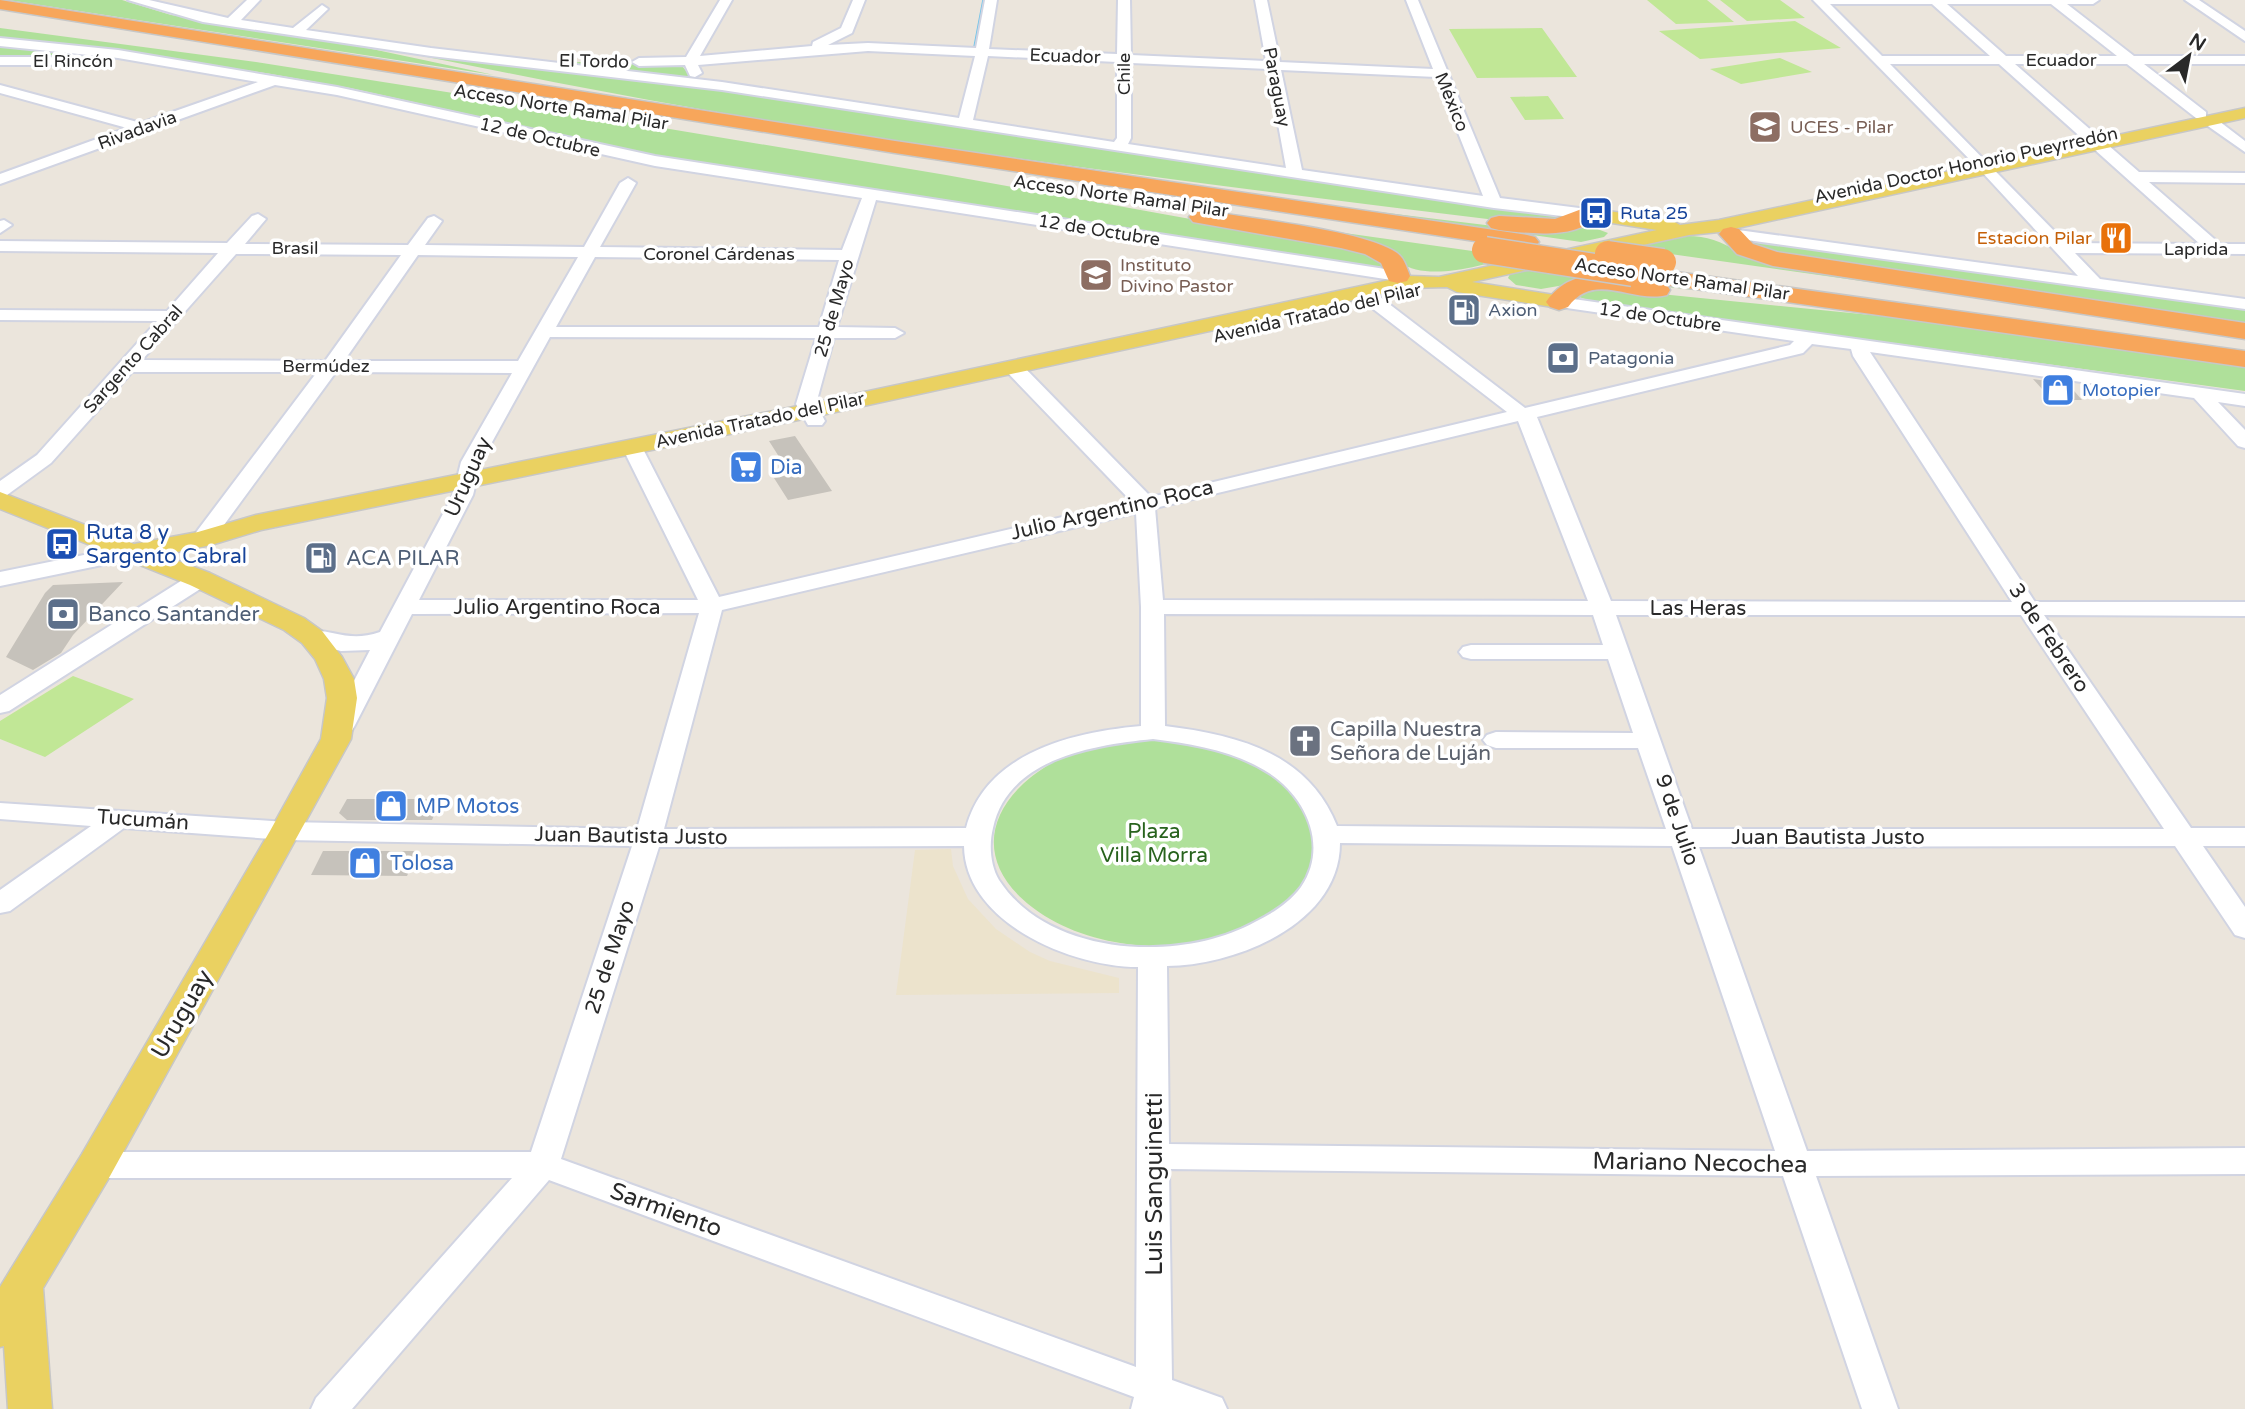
<svg xmlns="http://www.w3.org/2000/svg" width="2245" height="1409" font-family="'Varela Round',sans-serif">
<style>
.education{fill:#ece3cc}
.green{fill:#afe09a}
.pitch{fill:#c1e796}
.lines{fill:none;stroke-linecap:round;stroke-linejoin:round}
.stream{stroke:#73c4e9;stroke-width:3.5}
.building{fill:#c6c2bb}
.minor-casing{stroke:#d1d4e2;stroke-width:4}
.major-casing{stroke:#c7c7c7;stroke-width:3}
.highway-casing{stroke:#c7c7c7;stroke-width:3}
.minor{fill:#fff;fill-rule:evenodd}
.major{fill:#ead161;fill-rule:evenodd}
.highway{fill:#f7a65b;fill-rule:evenodd}
.highway-bridge-casing{stroke:#c7c7c7;stroke-width:29;stroke-linecap:butt}
.highway-bridge{stroke:#f7a65b;stroke-width:26}
.labels{text-anchor:middle;dominant-baseline:central;stroke-width:7;stroke-linejoin:round;paint-order:stroke}
.far-street-label{font-size:18px;fill:#292929;stroke:#fff}
.far-education-label{font-size:18px;fill:#785e54;stroke:#fff;text-anchor:start}
.far-transit-label{font-size:18px;fill:#164399;stroke:#fff;text-anchor:start}
.far-food-label{font-size:18px;fill:#c56008;stroke:#fff;text-anchor:end}
.far-service-label{font-size:18px;fill:#4e5e75;stroke:#fff;text-anchor:start}
.far-shop-label{font-size:18px;fill:#366cbe;stroke:#fff;text-anchor:start}
.shop-label{font-size:21px;fill:#366cbe;stroke:#fff;text-anchor:start}
.street-label{font-size:21px;fill:#292929;stroke:#fff}
.transit-label{font-size:21px;fill:#164399;stroke:#fff;text-anchor:start}
.service-label{font-size:21px;fill:#4e5e75;stroke:#fff;text-anchor:start}
.worship-label{font-size:21px;fill:#5b616d;stroke:#fff;text-anchor:start}
.park-label{font-size:21px;fill:#28631d;stroke:#fff}
.near-street-label{font-size:24px;fill:#292929;stroke:#fff}
</style>
<rect width="100%" height="100%" fill="#ebe5dc"/>
<path class="education" d="M951,849L953,866L968,899L996,929L1030,952L1050,961L1119,978V993L896,995L915,850Z"/>
<path class="green" d="M8,0H122L171,15L325,39L494,75Z
M0,28L256,62L472,96L946,175L1373,252L1385,266C1365,274 1324,260 1303,256L644,153L350,88L271,74L131,52L0,40Z
M0,44L127,59H0Z
M385,49L693,85L1081,145L1556,213L1558,220L1512,222C1241,189 969,155 700,109C594,91 490,69 385,49Z
M579,62L671,64L682,66L691,77L567,64Z
M1363,210L1542,232L1592,227L1608,233L1604,237L1581,242Z
M1188,211L1515,257C1484,264 1427,283 1400,262L1314,233Z
M1682,236C1704,235 1720,240 1738,252L1933,291L1628,248Z
M1752,241L2245,306V327L1791,260L1748,242Z
M1556,263L1858,308L1622,282L1576,283L1541,289L1516,285L1508,278L1510,274Z
M1591,287L1891,317L2245,365V391L1594,302L1576,296Z
M1161,740C1220,748 1298,765 1311,834C1314,849 1312,870 1302,884C1246,956 1125,962 1050,919C966,870 981,798 1063,757C1093,742 1129,742 1161,740Z"/>
<path class="pitch" d="M1647,0H1707L1734,22L1676,24Z
M1720,0H1780L1805,18L1747,21Z
M1795,21L1841,48L1700,59L1659,31Z
M1542,28L1577,77L1477,78L1449,29Z
M1780,58L1812,72L1741,84L1710,69Z
M1548,96L1564,119L1525,120L1510,97Z
M73,676L134,699L45,757L0,739V721Z"/>
<g class="lines">
<path class="stream" d="M970,49L975,47L984,0"/>
</g>
<path class="building" d="M2033,379L2068,384L2082,400H2052Z
M795,436L832,491L788,500L774,478L790,474L769,441Z
M123,582L73,635L61,653L33,670L6,657L45,593L53,585Z
M347,799H441L432,820H347L339,813Z
M323,851H418L407,876L311,875Z"/>
<g class="lines">
<defs>
<path id="minor" d="M128,0H149L228,18L247,0H260L241,20L293,28L322,5L328,9L306,30L431,48L722,82L959,118L975,56L868,51L698,65L702,73L695,77L690,76L685,65L639,66L632,62L639,58L686,57L720,0H732L700,56L812,46L813,42L841,28L853,0H865L852,33L828,45L868,43L976,48L985,0H997L989,49L1117,54L1118,0H1130L1131,55L1266,61L1255,0H1267L1280,62L1433,69L1406,0H1418L1500,198L1587,209L1595,214L1587,219L1494,208L722,90L431,56L203,22ZM988,56L1117,62V138L1114,142L973,120ZM1131,63L1268,69L1286,168L1128,144L1131,138ZM1281,70L1436,77L1483,196L1302,170Z
M1813,0H2099L2093,4H2067L2134,56H2245V64H2144L2206,112V118H2215L2245,141V152L2205,124V118H2196L2127,64H2015L2139,172L2245,173V183L2149,182L2220,244H2245V254L2075,253L2100,279L2245,299V309L1725,237L1723,234L1731,229L2078,276L1981,171ZM1830,4H1932L1990,56H1882ZM1947,4H2051L2117,56H2006ZM1890,64H1999L2200,244L2066,243Z
M2185,0H2199L2245,31V41Z
M0,38L118,50L337,87L655,156L1398,271L1407,276L1398,281L876,200L837,327L895,328L904,333L895,338H834L816,404L825,421L822,425H808L796,404L816,338L550,337L481,462L473,495L419,600H698L622,447L625,443H639L642,447L719,597L1131,501L1006,371L1004,367L1006,363H1020L1151,497L1507,412L1368,305L1365,301L1368,297H1380L1525,408L1790,345L1794,341L1553,306L1550,302L1553,298L1559,297L2245,394V406L2218,402L2245,430V448L2238,446L2194,398L1870,352L2035,602H2245V616L2044,615L2191,828H2245V846H2203L2245,907V938L2235,935L2175,846L1699,847L1807,1151L2245,1148V1174L1816,1176L1898,1409H1862L1783,1176L1169,1169L1172,1380L1222,1398L1227,1409H1131L1134,1397L549,1180L352,1409H311L316,1398L512,1178H96L85,1174L80,1165L85,1156L96,1152H531L632,846L286,840L124,828L10,911L0,913V890L91,826L0,819V803L286,822L637,829L699,613L412,614L354,727L351,732L342,734L333,732L330,727L370,650L341,651L304,642L300,637L304,632C329,626 346,644 380,632L453,495L461,462L512,373L336,372L210,544H194L191,539L317,372H132L51,463L7,495L0,497V481L37,455L157,321L0,320V310L167,311L218,253L0,251V241L227,243L252,216L258,214L266,219L245,244L408,245L428,218L434,216L442,221L425,245L584,247L620,183L628,178L636,183L600,247L842,250L862,198L655,166L337,95L275,85L0,184V174L127,128L0,93V85L141,123L258,82L118,58L0,46ZM236,254L401,255L325,361L142,360ZM418,255L578,257L518,361H344ZM595,257L839,260L819,327H556ZM1812,344L1851,349L1853,356L2012,602L1611,601L1537,417L1803,353ZM1518,421L1588,601L1163,600L1155,508ZM1136,513L1141,607V726C1073,732 986,752 966,828L664,829L722,610ZM1164,614L1593,615L1603,645H1471L1463,647L1459,652L1463,657L1471,659H1608L1633,733L1496,732L1487,735L1483,740L1487,745L1496,748H1638L1666,829L1337,826C1308,753 1238,735 1165,726ZM1616,615H2021L2164,829H1692ZM1153,739C1193,744 1235,751 1269,773C1306,797 1329,846 1301,887C1289,903 1273,913 1255,922C1181,963 1049,957 999,880C990,865 989,844 993,828C1008,758 1094,745 1153,739ZM1340,843L1672,846L1775,1151L1169,1144L1167,966C1236,965 1340,924 1340,843ZM964,846C965,923 1072,967 1138,967L1136,1367L561,1159L659,847Z
M0,57H51L58,61L51,65H0Z
M4,220L12,225L0,233V221Z
M133,545L141,547L144,552L141,557L0,586V572Z
M200,572L208,574L211,579L208,584L9,711L0,713V695L192,574Z"/>
<path id="major" d="M2245,108V118L1719,232L1689,235L1472,282L1567,297L1570,302L1567,307L1559,308L1457,292L1447,287L1408,288L808,418L261,530L211,545L162,555L210,573L304,618L322,631L342,657L354,679L357,698L351,739L110,1176L43,1288L52,1409H8L4,1346L0,1347V1287L82,1154L270,831L321,739L327,698L324,679L315,659L302,643L284,630L190,585L0,509V492L134,544L198,532L256,515L808,404L1408,276L1439,277L1657,230L1580,218L1577,214L1587,208L1671,220L1680,225L1719,220Z"/>
<path id="highway" d="M0,0L895,141L1527,235L1535,237L1539,242L1535,247L1527,249L895,153L0,9Z
M1587,207L1595,209L1598,214C1580,241 1526,233 1499,230L1491,228L1487,223L1491,218L1499,216L1555,219Z
M1201,210C1245,218 1365,230 1397,253C1404,258 1407,268 1410,276L1407,281L1398,283L1389,281L1381,263L1365,254L1341,248L1193,222L1189,217L1193,212Z
M1731,227L1739,229L1753,244L1777,252L2245,323V339L1773,266L1737,254L1719,234L1723,229Z
M1633,266L2245,351V367L1667,285L1670,290L1667,295C1632,304 1595,270 1568,307L1559,310L1550,307L1546,302C1565,275 1592,272 1623,277L1621,273L1624,268Z"/>
</defs>
<use href="#minor" class="minor-casing"/>
<use href="#major" class="major-casing"/>
<use href="#highway" class="highway-casing"/>
<use href="#minor" class="minor"/>
<use href="#major" class="major"/>
<use href="#highway" class="highway"/>
<defs>
<path id="highway-bridge" d="M1485,250L1633,273
M1608,254L1663,262"/>
</defs>
<use href="#highway-bridge" class="highway-bridge-casing"/>
<use href="#highway-bridge" class="highway-bridge"/>
</g>
<defs>
<symbol id="university-square" viewBox="-11 -11 22 22"><rect x="-9" y="-9" width="18" height="18" rx="4" fill="#8d6e63" stroke="#fff"/><path d="M0-5L7-2L0 1L-7-2ZM-4 1L0 2.5L4 1V4Q0 6-4 4Z" fill="#fff"/></symbol>
<symbol id="bus-square" viewBox="-11 -11 22 22"><rect x="-9" y="-9" width="18" height="18" rx="4" fill="#1a4fb4" stroke="#fff"/><path d="M-5-6H5V4H4V6H2V4H-2V6H-4V4H-5ZM-3.5-4V0h7V-4ZM-3.5 1.2v1.5H-2V1.2ZM2 1.2v1.5H3.5V1.2Z" fill="#fff"/></symbol>
<symbol id="restaurant-square" viewBox="-11 -11 22 22"><rect x="-9" y="-9" width="18" height="18" rx="4" fill="#e8710a" stroke="#fff"/><path d="M-5-6h1v4h1v-4h1v4h1v-4h1v5L-1.5 .5V6h-2V.5L-5-1ZM5-6V6H3V1.5H1.5Q1.5-4 5-6Z" fill="#fff"/></symbol>
<symbol id="school-square" viewBox="-11 -11 22 22"><rect x="-9" y="-9" width="18" height="18" rx="4" fill="#8d6e63" stroke="#fff"/><path d="M0-5L7-2L0 1L-7-2ZM-4 1L0 2.5L4 1V4Q0 6-4 4Z" fill="#fff"/></symbol>
<symbol id="fuel-square" viewBox="-11 -11 22 22"><rect x="-9" y="-9" width="18" height="18" rx="4" fill="#5c6f8a" stroke="#fff"/><path d="M-5.5-6h7V0h2V4h1.3V-2.5L3-4.5l.8-.8L6-3V5H2.5V1h-1V6h-7ZM-4.2-4.7v3.2H.2V-4.7Z" fill="#fff"/></symbol>
<symbol id="bank-square" viewBox="-11 -11 22 22"><rect x="-9" y="-9" width="18" height="18" rx="4" fill="#5c6f8a" stroke="#fff"/><path d="M-6-4H6V4H-6ZM0-2.3a2.3 2.3 0 1 0 0 4.6a2.3 2.3 0 1 0 0-4.6Z" fill="#fff"/></symbol>
<symbol id="shop-square" viewBox="-11 -11 22 22"><rect x="-9" y="-9" width="18" height="18" rx="4" fill="#3f7fe0" stroke="#fff"/><path d="M-5-2.5h2.3a2.7 3.5 0 0 1 5.4 0H5L5.5 6h-11ZM-1.5-2.5h3a1.5 2.3 0 0 0-3 0Z" fill="#fff"/></symbol>
<symbol id="supermarket-square" viewBox="-11 -11 22 22"><rect x="-9" y="-9" width="18" height="18" rx="4" fill="#3f7fe0" stroke="#fff"/><path d="M-6-5.5h2.5l.6 2H6L4.5 2H-2.5L-4.4-4H-6ZM-1.5 3.2a1.3 1.3 0 1 0 .1 0ZM3 3.2a1.3 1.3 0 1 0 .1 0Z" fill="#fff"/></symbol>
<symbol id="church-square" viewBox="-11 -11 22 22"><rect x="-9" y="-9" width="18" height="18" rx="4" fill="#6b7280" stroke="#fff"/><path d="M-1.2-6h2.4v3.5h3.3v2.4h-3.3V6h-2.4V-.1h-3.3v-2.4h3.3Z" fill="#fff"/></symbol>
</defs>
<g fill-rule="evenodd">
<use href="#university-square" x="1746" y="108" width="38" height="38"/>
<use href="#bus-square" x="1577" y="194" width="38" height="38"/>
<use href="#restaurant-square" x="2097" y="219" width="38" height="38"/>
<use href="#school-square" x="1077" y="256" width="38" height="38"/>
<use href="#fuel-square" x="1445" y="291" width="38" height="38"/>
<use href="#bank-square" x="1544" y="339" width="38" height="38"/>
<use href="#shop-square" x="2039" y="371" width="38" height="38"/>
<use href="#supermarket-square" x="727" y="448" width="38" height="38"/>
<use href="#bus-square" x="43" y="525" width="38" height="38"/>
<use href="#fuel-square" x="302" y="539" width="38" height="38"/>
<use href="#bank-square" x="44" y="595" width="38" height="38"/>
<use href="#church-square" x="1286" y="722" width="38" height="38"/>
<use href="#shop-square" x="372" y="787" width="38" height="38"/>
<use href="#shop-square" x="346" y="844" width="38" height="38"/>
</g>
<g class="labels">
<g class="far-street-label">
<text transform="translate(1065 56) rotate(2)">Ecuador</text>
<text x="2061" y="60">Ecuador</text>
<text x="73" y="61">El Rincón</text>
<text transform="translate(594 61) rotate(1)">El Tordo</text>
<text transform="translate(1124 74) rotate(-90)">Chile</text>
<text transform="translate(1277 87) rotate(79)">Paraguay</text>
<text transform="translate(1452 102) rotate(68)">México</text>
<text transform="translate(561 107) rotate(9)">Acceso Norte Ramal Pilar</text>
<text transform="translate(137 130) rotate(-20)">Rivadavia</text>
<text transform="translate(540 137) rotate(13)">12 de Octubre</text>
<text transform="translate(1966 165) rotate(-12)">Avenida Doctor Honorio Pueyrredón</text>
<text transform="translate(1121 196) rotate(8)">Acceso Norte Ramal Pilar</text>
<text transform="translate(1099 230) rotate(9)">12 de Octubre</text>
<text x="295" y="248">Brasil</text>
<text x="2196" y="249">Laprida</text>
<text x="719" y="254">Coronel Cárdenas</text>
<text transform="translate(1682 279) rotate(8)">Acceso Norte Ramal Pilar</text>
<text transform="translate(834 308) rotate(-74)">25 de Mayo</text>
<text transform="translate(1317 313) rotate(-13)">Avenida Tratado del Pilar</text>
<text transform="translate(1660 317) rotate(8)">12 de Octubre</text>
<text transform="translate(133 359) rotate(-48)">Sargento Cabral</text>
<text x="326" y="366">Bermúdez</text>
<text transform="translate(760 420) rotate(-12)">Avenida Tratado del Pilar</text>
</g>
<g class="far-education-label">
<text x="1790" y="127">UCES - Pilar</text>
<text x="1120" y="265">Instituto<tspan x="1120" dy="21">Divino Pastor</tspan></text>
</g>
<g class="far-transit-label">
<text x="1620" y="213">Ruta 25</text>
</g>
<g class="far-food-label">
<text x="2092" y="238">Estacion Pilar</text>
</g>
<g class="far-service-label">
<text x="1488" y="310">Axion</text>
<text x="1588" y="358">Patagonia</text>
</g>
<g class="far-shop-label">
<text x="2082" y="390">Motopier</text>
</g>
<g class="shop-label">
<text x="770" y="467">Dia</text>
<text x="416" y="806">MP Motos</text>
<text x="390" y="863">Tolosa</text>
</g>
<g class="street-label">
<text transform="translate(468 477) rotate(-66)">Uruguay</text>
<text transform="translate(1112 510) rotate(-13)">Julio Argentino Roca</text>
<text x="557" y="607">Julio Argentino Roca</text>
<text x="1698" y="608">Las Heras</text>
<text transform="translate(2049 638) rotate(56)">3 de Febrero</text>
<text transform="translate(143 820) rotate(4)">Tucumán</text>
<text transform="translate(1677 820) rotate(71)">9 de Julio</text>
<text transform="translate(631 836) rotate(1)">Juan Bautista Justo</text>
<text x="1828" y="837">Juan Bautista Justo</text>
<text transform="translate(610 957) rotate(-72)">25 de Mayo</text>
</g>
<g class="transit-label">
<text x="86" y="532">Ruta 8 y<tspan x="86" dy="24">Sargento Cabral</tspan></text>
</g>
<g class="service-label">
<text x="346" y="558">ACA PILAR</text>
<text x="88" y="614">Banco Santander</text>
</g>
<g class="worship-label">
<text x="1330" y="729">Capilla Nuestra<tspan x="1330" dy="24">Señora de Luján</tspan></text>
</g>
<g class="park-label">
<text x="1154" y="831">Plaza<tspan x="1154" dy="24">Villa Morra</tspan></text>
</g>
<g class="near-street-label">
<text transform="translate(182 1014) rotate(-60)">Uruguay</text>
<text transform="translate(1700 1163) rotate(1)">Mariano Necochea</text>
<text transform="translate(1154 1184) rotate(-90)">Luis Sanguinetti</text>
<text transform="translate(666 1210) rotate(20)">Sarmiento</text>
</g>
</g>
<g transform="translate(2189 56) rotate(32)" stroke="#ffffff" stroke-width="5" paint-order="stroke">
<path d="M0-5L12 26L0 18L-12 26Z" fill="#292929"/>
<text y="-10" font-size="19" font-weight="bold" text-anchor="middle" fill="#292929">N</text>
</g>
</svg>
